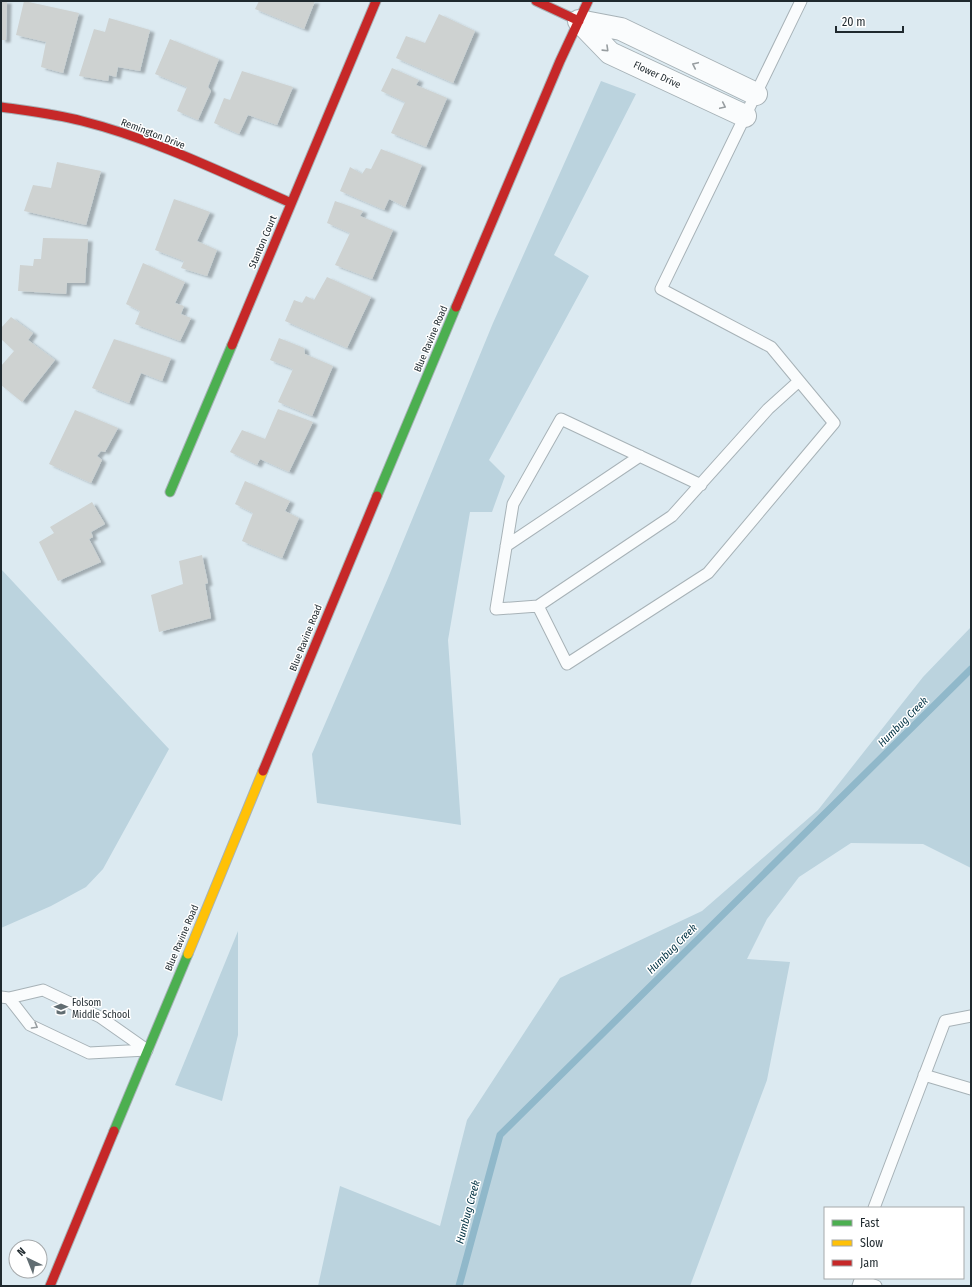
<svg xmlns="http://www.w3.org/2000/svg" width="972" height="1287" font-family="'Fira Sans Condensed',sans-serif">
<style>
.green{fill:#bbd3de}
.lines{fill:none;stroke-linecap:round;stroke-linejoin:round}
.stream{stroke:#90b8ca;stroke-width:7}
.building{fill:#ced2d1;filter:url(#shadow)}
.lane-casing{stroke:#a7b2b7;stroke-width:13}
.street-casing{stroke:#a7b2b7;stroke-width:24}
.fast-casing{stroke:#a7b2b7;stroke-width:11}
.slow-casing{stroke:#a7b2b7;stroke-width:11}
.jam-casing{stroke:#a7b2b7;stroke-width:11}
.lane{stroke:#fafcfd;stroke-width:11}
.street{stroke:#fafcfd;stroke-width:22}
.fast{stroke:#4caf50;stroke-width:9}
.slow{stroke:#ffc107;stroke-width:9}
.jam{stroke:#c62828;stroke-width:9}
.oneway{stroke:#979da0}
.labels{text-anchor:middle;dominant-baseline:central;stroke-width:3;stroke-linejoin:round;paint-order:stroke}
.street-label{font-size:10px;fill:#1f292e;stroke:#fff}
.poi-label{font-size:10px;fill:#1f292e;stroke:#fff;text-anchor:start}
.water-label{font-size:11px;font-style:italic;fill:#013142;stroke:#fff}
</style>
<defs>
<filter id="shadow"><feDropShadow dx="4.5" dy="2.5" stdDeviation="1" flood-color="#0004"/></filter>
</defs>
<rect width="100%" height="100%" fill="#dceaf1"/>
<path class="green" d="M601,81L636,94L554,255L589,276L489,460L505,476L492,512H470L448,640L461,825L317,803L312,754L388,578L493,323Z
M1,569L169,749L103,869L86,887L51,906L1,928Z
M971,627V868L923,844L851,843L799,877L767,919L747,959L790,962L767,1080L690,1286H318L340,1186L440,1226L467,1120L560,978L702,911L818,810L923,677Z
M238,931V1035L222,1101L175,1085Z"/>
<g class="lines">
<path class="stream" d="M459,1286L500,1135L971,669"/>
</g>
<path class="building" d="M1,1H7L6,40H1Z
M24,1L79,13L63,73L41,67L46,42L16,35Z
M259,1H315L304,29L255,9Z
M439,14L475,31L453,83L396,58L406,36L425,43Z
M109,18L150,30L140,71L118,67L116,77L109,75L108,81L79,76L94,29L105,32Z
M170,39L219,59L208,87L211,91L198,120L177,111L187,87L155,74Z
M392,68L419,80L416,85L447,98L426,147L391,133L405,102L381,91Z
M242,71L293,87L277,125L248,115L239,134L214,123L224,98L230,100Z
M381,149L422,165L405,207L389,199L384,210L340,191L350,167L362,174L366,168L371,169Z
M57,162L101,171L86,225L24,211L33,185L51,188Z
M174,199L210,212L197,241L217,250L207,276L181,268L184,261L155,250Z
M335,201L363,211L360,216L393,230L372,279L335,265L350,233L327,223Z
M43,238L88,239L85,283H67L66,294L18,291L20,265L33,266L34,259H41Z
M143,263L185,282L175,303L184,306L181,314L191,318L180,341L135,324L140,311L126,304Z
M327,277L371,297L347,348L285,321L294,300L302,303L306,296L314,300Z
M11,317L33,333L28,340L55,360L22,402L1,385V366L14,351L1,339V328Z
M279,338L304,348L305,354L333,366L312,416L278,402L293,369L270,360Z
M114,339L171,358L162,381L141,373L129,403L92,388Z
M278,409L313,422L289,472L260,459L257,465L230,452L242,430L265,439Z
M75,410L118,428L105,452L101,451L97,456L102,460L91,483L49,464Z
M245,481L290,501L285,511L299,518L282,558L242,541L253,513L235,504Z
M92,502L105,524L91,532L93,537L89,539L101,562L58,581L39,542L54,533L50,527Z
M202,555L208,583L205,584L211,618L159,632L151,595L183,584L179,561Z"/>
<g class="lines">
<defs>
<path id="lane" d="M799,381L768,409L672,516L538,606L567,664L708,573L834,423L771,347L661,289L801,1
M506,546L640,456
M538,606L496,609L513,504L561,419L701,485
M1,997L9,998L43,990L100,1017L147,1050
M9,998L30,1025L89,1053L147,1050
M924,1075L971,1089
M874,1208L945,1021L971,1016
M858,1286L860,1280L876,1286"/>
<path id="street" d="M579,21L610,53L745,116
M579,21L621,29L756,94"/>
<path id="fast" d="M170,492L232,345
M377,496L456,307
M114,1131L188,954"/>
<path id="slow" d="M188,954L263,771"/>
<path id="jam" d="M536,1L579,21
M1,107C28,111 55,114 82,121C154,139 223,173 291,203
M456,307L560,61L588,1
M232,345L376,1
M263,771L377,496
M50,1286L114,1131"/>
</defs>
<use href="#lane" class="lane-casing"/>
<use href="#street" class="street-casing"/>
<use href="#fast" class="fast-casing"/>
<use href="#slow" class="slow-casing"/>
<use href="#jam" class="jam-casing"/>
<use href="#lane" class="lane"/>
<use href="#street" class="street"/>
<use href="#fast" class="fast"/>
<use href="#slow" class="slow"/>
<use href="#jam" class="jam"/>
</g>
<defs><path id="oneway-chevron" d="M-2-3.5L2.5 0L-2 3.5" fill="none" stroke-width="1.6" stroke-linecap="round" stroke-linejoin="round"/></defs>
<g class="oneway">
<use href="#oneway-chevron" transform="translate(606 49) rotate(44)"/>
<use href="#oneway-chevron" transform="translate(695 65) rotate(-155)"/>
<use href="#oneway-chevron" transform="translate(723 106) rotate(25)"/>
<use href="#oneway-chevron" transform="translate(35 1026) rotate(30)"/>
</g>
<defs>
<symbol id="school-bare" viewBox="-9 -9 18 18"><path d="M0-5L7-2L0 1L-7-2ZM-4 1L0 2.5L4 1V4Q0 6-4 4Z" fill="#616d72" stroke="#fff" stroke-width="2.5" paint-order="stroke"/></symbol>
</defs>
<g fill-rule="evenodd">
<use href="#school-bare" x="51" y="999" width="20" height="20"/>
</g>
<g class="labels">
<g class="street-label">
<text transform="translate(657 75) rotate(25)">Flower Drive</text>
<text transform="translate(153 134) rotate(21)">Remington Drive</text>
<text transform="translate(263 242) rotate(-67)">Stanton Court</text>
<text transform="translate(431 339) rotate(-67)">Blue Ravine Road</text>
<text transform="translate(306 638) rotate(-68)">Blue Ravine Road</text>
<text transform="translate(182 938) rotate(-67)">Blue Ravine Road</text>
</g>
<g class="poi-label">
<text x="72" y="1003">Folsom<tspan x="72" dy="12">Middle School</tspan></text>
</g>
<g class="water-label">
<text transform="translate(903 722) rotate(-45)">Humbug Creek</text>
<text transform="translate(672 949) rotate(-45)">Humbug Creek</text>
<text transform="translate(468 1212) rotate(-75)">Humbug Creek</text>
</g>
</g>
<rect width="972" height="1287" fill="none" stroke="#1f292e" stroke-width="4"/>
<rect x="824" y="1207" width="140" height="72" fill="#ffffff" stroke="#a5a9ab"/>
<rect x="832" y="1220" width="20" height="6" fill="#4caf50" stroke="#a5a9ab"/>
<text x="860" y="1227" font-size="12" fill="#1f292e">Fast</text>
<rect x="832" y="1240" width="20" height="6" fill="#ffc107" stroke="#a5a9ab"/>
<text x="860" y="1247" font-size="12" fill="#1f292e">Slow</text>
<rect x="832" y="1260" width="20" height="6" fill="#c62828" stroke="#a5a9ab"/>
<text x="860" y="1267" font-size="12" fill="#1f292e">Jam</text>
<g transform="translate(28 1259) rotate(317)"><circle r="19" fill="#ffffff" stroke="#a5a9ab"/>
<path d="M0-3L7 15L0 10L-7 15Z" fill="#616d72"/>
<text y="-6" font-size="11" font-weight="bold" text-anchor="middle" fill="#1f292e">N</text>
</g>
<path d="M836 26v6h67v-6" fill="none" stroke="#1f292e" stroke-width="2"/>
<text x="842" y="26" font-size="12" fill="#1f292e" stroke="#ffffff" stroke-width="3" paint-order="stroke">20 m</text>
</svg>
